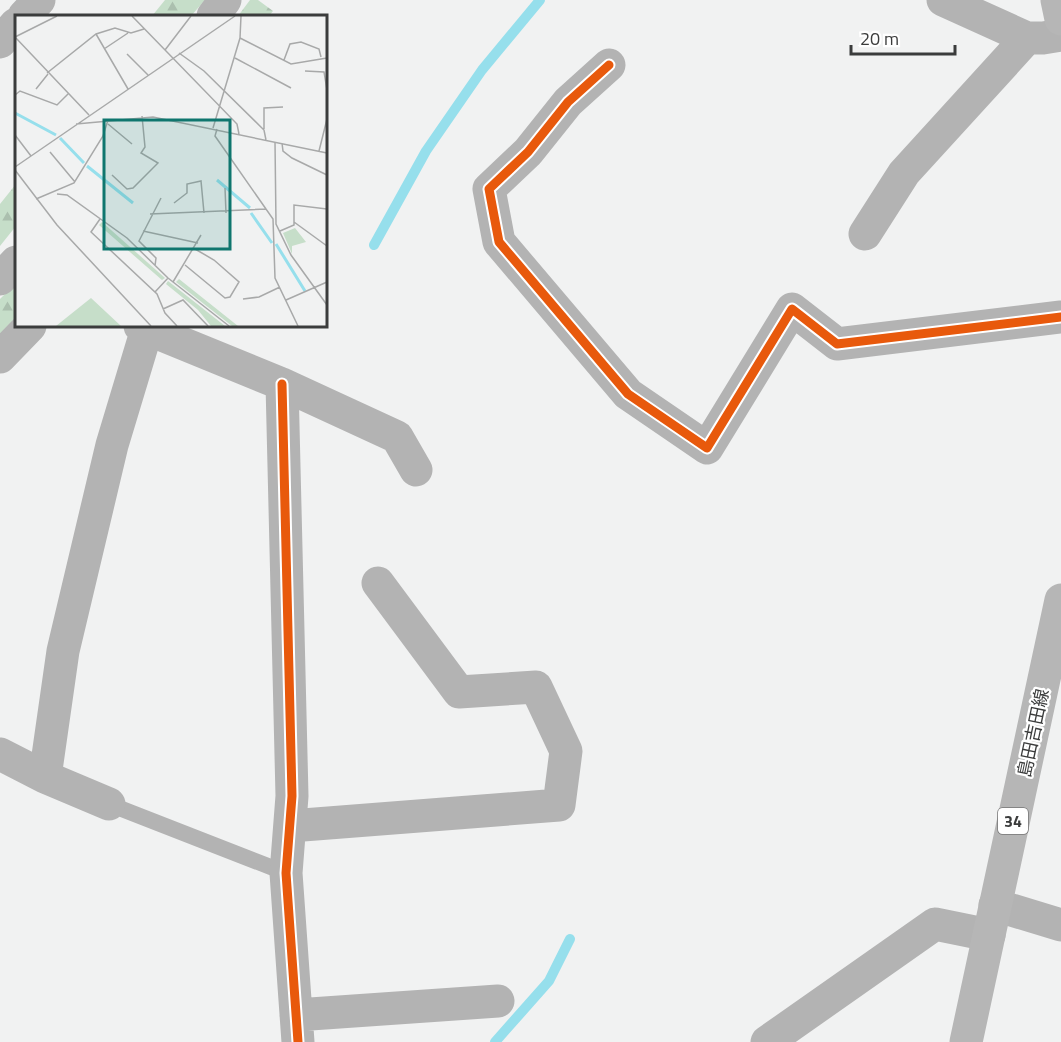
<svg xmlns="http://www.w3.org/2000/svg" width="1061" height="1042" font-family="'Titillium Web','Noto Sans JP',sans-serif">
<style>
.forest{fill:url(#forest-firs)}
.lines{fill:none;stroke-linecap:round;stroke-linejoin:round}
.stream{stroke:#96dfec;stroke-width:10}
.lane{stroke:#b3b3b3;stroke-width:16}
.street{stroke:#b3b3b3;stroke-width:33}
.primary{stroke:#b6b6b6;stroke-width:33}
.cycleway-casing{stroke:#fff;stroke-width:13}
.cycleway{stroke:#e8590c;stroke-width:9}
.labels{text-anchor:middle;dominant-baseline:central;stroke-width:4.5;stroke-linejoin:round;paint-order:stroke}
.shield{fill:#fff;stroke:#767676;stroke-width:1.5}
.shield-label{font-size:16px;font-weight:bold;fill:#3b3c3c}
.street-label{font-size:18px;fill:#3b3c3c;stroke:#fff}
.inset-river{fill:none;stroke:#96dfec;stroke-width:3}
.inset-road{fill:none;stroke:#a8a9a9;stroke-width:1.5}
.view{fill:#0f766e;fill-opacity:0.15;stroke:#0f766e;stroke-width:3}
.inset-edge{fill:none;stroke:#3b3c3c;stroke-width:3}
</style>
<defs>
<pattern id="forest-firs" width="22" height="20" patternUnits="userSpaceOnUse" patternTransform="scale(1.5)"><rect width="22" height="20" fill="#c6dec9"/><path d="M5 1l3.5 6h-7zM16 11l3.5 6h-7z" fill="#abbfae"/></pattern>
</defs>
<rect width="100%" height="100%" fill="#f1f2f2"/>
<path class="forest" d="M165,0H205L191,16H152Z
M250,0H258L273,11L269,16H238Z
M16,184V226L0,246V204Z
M16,283V317L0,334V299Z"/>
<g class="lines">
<path class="stream" d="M374,245L426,151L482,70L540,0
M495,1042L549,981L570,939"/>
<path class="lane" d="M109,804L286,873"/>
<path class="street" d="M943,0L1027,38H1043L1061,35
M24,16L39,0
M213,16L225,0
M0,42L16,24
M609,65L568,102L528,152L489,189L499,242L628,394L707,448L792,309L837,344L1061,317
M865,234L904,173L1027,38
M0,279L16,262
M140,326L282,384L397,437L416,470
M0,357L30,326
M282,384L292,796L286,873L298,1042
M0,754L45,777L109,804
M45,777L63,651L112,445L147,329
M290,826L559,805L566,751L536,687L459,692L378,583
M995,905L1061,925
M296,1015L498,1001
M767,1042L935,924L989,935"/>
<path class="primary" d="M1057,0L1061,19
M966,1042L1061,600"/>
<defs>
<path id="cycleway" d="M609,65L568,102L528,152L489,189L499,242L628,394L707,448L792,309L837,344L1061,317
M282,384L292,796L286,873L298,1042"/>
</defs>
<use href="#cycleway" class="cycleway-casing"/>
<use href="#cycleway" class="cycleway"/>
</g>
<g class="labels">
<rect class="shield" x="998" y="808" width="30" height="26" rx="4.5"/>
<g class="shield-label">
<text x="1013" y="821">34</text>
</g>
<g class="street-label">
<text transform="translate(1033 733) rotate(-78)">島田吉田線</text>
</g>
</g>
<g transform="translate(15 15)">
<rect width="312" height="312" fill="#f1f2f2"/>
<path d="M87,207L150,263L147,265L84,210ZM164,264L223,311H217L161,267ZM153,266L210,311H196L183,295L151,269Z" fill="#c6dec9"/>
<path d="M280,213L291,227L277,231V239L268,218Z" fill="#c6dec9"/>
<path d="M76,283L106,311H41Z" fill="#c6dec9"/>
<path class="inset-river" d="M0,98L41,120M45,123L69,148M72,151L118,188M202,165L235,193M236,198L257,228M261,229L290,276"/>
<path class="inset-road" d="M117,1L222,109L224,119M81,19L113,74M0,22L74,100M0,22L42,1M225,23L276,49L312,43M89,34L113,18M150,35L176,1M164,38L189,56L249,115L251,125M112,39L133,60M220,43L276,73M269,45L275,29L286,27L304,34L306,42M290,56L309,57L312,75M32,58L81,19L100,13L116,18L129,14M21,74L33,59M0,80L5,76L42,90L53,79M61,109L138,102L312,138M93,109L117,129M198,113L225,23L226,1M202,114L200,121L251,194M249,114V93L268,92M0,120L16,141M260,127L261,209L276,240L312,290M267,128L268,136L277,143L312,160M304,136L312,104M35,137L60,167M0,152L220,1M0,155L42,210L136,311M97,160L112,174L118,173L143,148L126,138L130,132L127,101M210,173L211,198M42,179L52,180L112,223L153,263L214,311M21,184L59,168L88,121L93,105M159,188L172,178V169L186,166L189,198M135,199L251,194L258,204L260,263L283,311M85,204L76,217L142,279L150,298L162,311M279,207L312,231M128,216L183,228M265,216L279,210V190L312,194M170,250L210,283L215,282L224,267L199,245L180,234M140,251L141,243L124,226L146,183M158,267L186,220M140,277L153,263M228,284L244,282L265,272M271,285L312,267M148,294L168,285L193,311"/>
<path class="view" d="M89,105H215V234H89Z"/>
<rect width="312" height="312" class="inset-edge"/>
</g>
<path d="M851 45v9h104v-9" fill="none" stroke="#3b3c3c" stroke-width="3"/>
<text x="860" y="45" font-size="18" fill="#3b3c3c" stroke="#ffffff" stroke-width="4.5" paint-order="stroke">20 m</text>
</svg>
